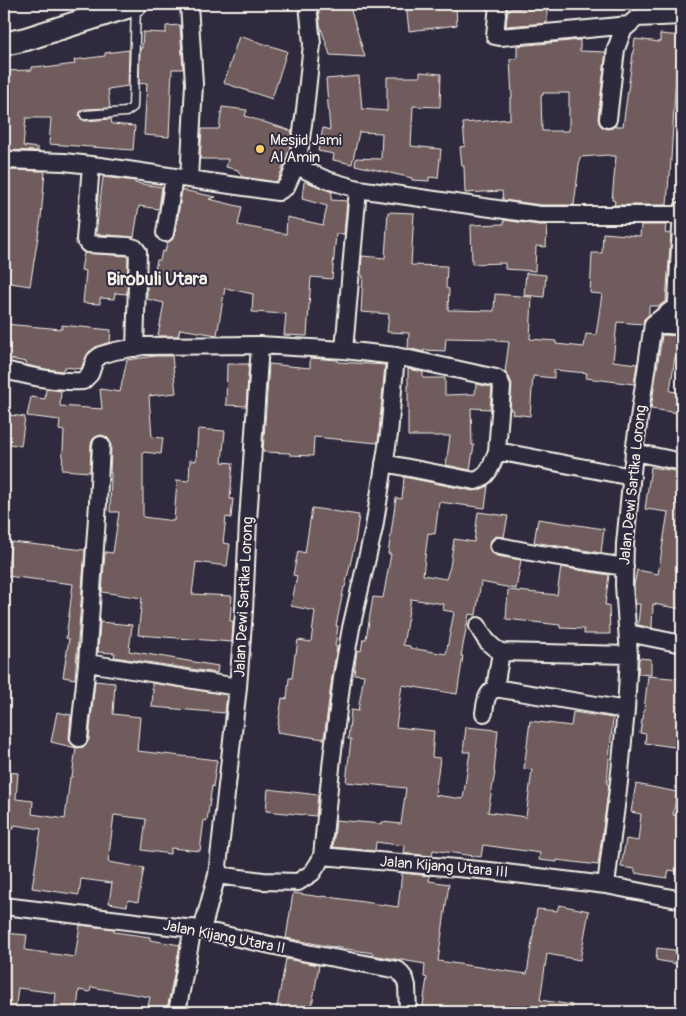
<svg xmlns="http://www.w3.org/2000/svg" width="686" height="1016" font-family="Pangolin,sans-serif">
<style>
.building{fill:#6f5b5c;stroke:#f4f1e8;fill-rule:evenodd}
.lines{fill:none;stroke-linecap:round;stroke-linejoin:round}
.service-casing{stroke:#f4f1e8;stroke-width:11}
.minor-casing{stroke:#f4f1e8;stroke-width:20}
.secondary-casing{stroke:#f4f1e8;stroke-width:26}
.service{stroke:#2f2a3d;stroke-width:8}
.minor{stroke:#2f2a3d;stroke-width:16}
.secondary{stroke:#2f2a3d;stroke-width:22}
.poi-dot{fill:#ffd166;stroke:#2f2a3d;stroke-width:2}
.labels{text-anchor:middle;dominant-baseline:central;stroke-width:4;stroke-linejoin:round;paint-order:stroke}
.poi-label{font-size:15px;fill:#f4f1e8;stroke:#2f2a3d;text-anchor:start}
.street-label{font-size:15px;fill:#f4f1e8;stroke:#2f2a3d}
.quarter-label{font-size:18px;font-weight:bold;fill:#f4f1e8;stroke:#2f2a3d}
</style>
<rect width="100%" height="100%" fill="#2f2a3d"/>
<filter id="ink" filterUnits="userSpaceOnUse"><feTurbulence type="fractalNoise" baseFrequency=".02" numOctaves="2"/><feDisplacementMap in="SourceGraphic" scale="10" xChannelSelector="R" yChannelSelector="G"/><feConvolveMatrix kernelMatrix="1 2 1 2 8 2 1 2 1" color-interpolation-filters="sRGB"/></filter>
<g filter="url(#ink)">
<path class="building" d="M318,4H349L365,57L330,55L320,25Z
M406,4H444V8L456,7L457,25L409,31Z
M547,6V23L506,26L508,9Z
M180,25L183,69H172L169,137L144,135L147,83L139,84L140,48H142L143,32L166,33V26Z
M660,34L682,36V57H677L670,176H669L667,205H614L615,201L612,200L616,156H610L609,155L580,157L574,205H541L503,200L502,191L465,193L464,166H462L460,147L465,146L463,123L510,119V98H512L510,59H517V46L580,40V51L606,52L598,118L599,123L602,127L607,129L612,128L615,126H623L635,39L660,42ZM543,93H569V131H542L541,96L543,95Z
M239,36L287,51L272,99L224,83Z
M129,50L128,86L108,89L110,108L84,109L80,112L79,115L81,119L85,121L111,119L112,124L135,126L133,150L49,144L51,118H26L23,146L38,148V151L4,150V71L32,70V67L45,66V68L75,64L74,60L105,56V53Z
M420,72L441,74L440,107L413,106L411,146L441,149L438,178L429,177V181L412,180V178L355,165L356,158L381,159L382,133L359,132L352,164L333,160L334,154L318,151L323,128L330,130L326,79L359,76L362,109L387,111V77H420Z
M222,107L247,110L245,116L292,131L290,148L278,180L276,182L242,177L238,170L226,167L228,159H200L202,129H219Z
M4,170L45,171L41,218L30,286L4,282Z
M103,177L135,181V183L162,187L159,209L139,206L134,237L96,234Z
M304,182H307L332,192L331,200L347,201L344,234H336L332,279L311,277L307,336L284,335L286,314L252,312L253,294L225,288L217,335L180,329L178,336H158L164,303L147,299V279H153L157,260H160L162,251L165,252L167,243L172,240L175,235L182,190L216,197L209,199L242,207L238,225L286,234L287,217L323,225L327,206L302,199Z
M388,212L414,213L411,265L447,266L446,288L449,289L448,310L494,311L495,294L532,297L530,339L556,341V344L584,347L586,334L596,335L602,294L590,293L592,253H602L603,233L640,236L641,225H666L665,233L671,234L666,301L659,306H649V315L644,319L643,324L617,322L613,361L637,364L634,384L586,378L587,373L554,370V378L533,376L530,416L512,414L513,410H510L512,384L509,377L505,372L509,342L497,341V339L446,338L445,351L424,350V352L408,348L409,333L387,332L389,314L361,312L363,276L361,275L362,256L385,258Z
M504,220L539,225H547L546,247L536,246L535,271L505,269V263L472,264L471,225L504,224Z
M84,253L128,256L127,294L115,293L114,299L100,298V304L83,303L86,271L81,270Z
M526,273L546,275L544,297L524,295Z
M4,324L62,329V325L111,330L110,342L98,346L89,352L86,357L81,369L64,367L63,371L45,369L26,365V362L4,358Z
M662,335L679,336L678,358L675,357L670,391L682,393L679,413L651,409Z
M155,356H172L176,393L149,396L152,437L163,438L161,454L143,452V517L174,521L177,480L189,481L190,460L196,461L198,429L225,431L222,462L233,463L230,499H233L231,518L226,517L223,543L230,544L227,566L196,562L192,594L232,596L230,621H233L232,642L138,635L142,598L102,592L105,552L113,553L119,512H110L111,473H110L111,446L110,441L107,437L102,435L97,436L93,439L91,444L90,472L62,470L64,431L59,430L60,420L27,416L31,397L45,399L46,389L61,391L60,406L102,409L100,389L120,392L127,360Z
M310,358L338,360V362L385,365L378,443L314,437L313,456L290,455V453L263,452L269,364L310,368Z
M227,364H249L246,406L226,405Z
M408,369L423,372V378H445V395L475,394L476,384L492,387L490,409L471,408L472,445H474L470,470L446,465L450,436H408Z
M4,414L25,417L21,446L4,443Z
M651,467L682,472V609L653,604L652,628L638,625L640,604H635L634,585L637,570L658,574L668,512L645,509Z
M404,477L473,491L479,490L488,486L485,508L439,502L435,534L428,533L423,575L446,579L450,567L454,539L474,542L478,512L508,516L504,537L496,536L492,539L489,544V549L492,553L497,556L521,560L516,589L481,582L476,615L469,614L461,656H463L457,694L402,685L396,727L434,731L432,757L440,758L435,795L463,799L470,752H463L466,727L498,730L494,772H495L488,812L526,817L532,770L524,769L530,721L571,726L573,712L613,718L609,760L607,784L609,785L598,865L557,860V862L539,860L540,853L483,845L481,857L433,850L432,856L404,853L405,846L376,842L375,851L333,847L336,820L382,824V822L401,824L406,788L346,782L351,739H348L351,710L358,711L364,675L354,674L357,650L361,651L363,639H366L373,597L383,598L391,554H388L396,498L402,499ZM411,599L444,604L443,610L454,612L446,654L410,648V646L403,645Z
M312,508L359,515L355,543L345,587H344L336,626H338L335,646L337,647L332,677L324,739L277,732L282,698L287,699L289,678H292L295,654H296L298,640L311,642L315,611L291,606L297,576L293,575L298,551L305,553Z
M538,519L604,529L601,553L534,542Z
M11,542L85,550L75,679L63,677L69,639L66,638L73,584L7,576Z
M561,567L609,575L605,605H609L610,634H584V629L560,628V625L506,619L508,590L557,595Z
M100,622L132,625L129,651L218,666L217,673L114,657L115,653L98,652Z
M639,658L651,659V675L638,674Z
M648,676L682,679V748L645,743L646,734L640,733L642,719H643Z
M95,681L115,683L113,714L140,717L137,751L217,760L213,787L212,786L207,821L204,820L200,851L171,848L170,854L142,850L146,819L114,815L108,862L144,868L138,902L128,900L127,906L109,903L112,883L81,879L79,895L32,888L41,829L14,825V829L4,828V772L18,773L16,799L33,801L32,814L65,819L70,777H72L76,748L51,742L57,712L71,715L69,737L70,742L74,746L78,748L83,747L87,743L89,739Z
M152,683L227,695L225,713L152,707L153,689H152Z
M636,784L677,792L673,815L682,816V872L669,870L667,878L635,873V869L621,867L626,839L638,841L641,814L631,812Z
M268,789L318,795L316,816L266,811Z
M402,873L430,876L429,881L449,884L438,961L527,974L537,909L557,911L559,905L589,911L580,960L547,954L540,1000L572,1005L571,1012H422L427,978L424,977L425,964L372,955L373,953L327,946L286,938L293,893L322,897V896L398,907Z
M80,925L114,929V932L150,937V940L180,945L167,1009L148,1006L150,997L91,987L90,992L79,990L77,1012H54L56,993L18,988L15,1012H4V933L27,935L25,950L75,957Z
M657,948L682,951V965L656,960Z
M286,959L319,965L311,1012H276Z"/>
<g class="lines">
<defs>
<path id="service" d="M85,115L126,112L133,107L136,6"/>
<path id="minor" d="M308,4L312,44L305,110L299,153L305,170L327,180L358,189L540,215H682
M498,4L495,36L500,37L557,32L629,25
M608,119L616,49L623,30L637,18L682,16
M4,160L64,162L100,166L278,192L286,187L292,174L299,153
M91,165L85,240L88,244L128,246L135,248L138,252L135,348
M189,179L194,84L189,4
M165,233L174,177
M653,324L682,326
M344,350L358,189
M4,370C29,376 57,383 83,381L90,374L95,360L101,355L115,351L143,346L260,345
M101,445L98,503L87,664H94L238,687
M634,452L682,462
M384,463L475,481C489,477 492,464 497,451L632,477
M499,546L541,554L625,567
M478,626C484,638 489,646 501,652L629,655
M628,633L682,644
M495,688L501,652
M484,713C486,702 485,695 495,688L626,710
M79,738L87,664
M322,856L332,758L342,678L351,628L374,528L389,434L396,356
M217,875L263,881L298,882L312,873L318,864L322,856L490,871L606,885L682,900
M606,885L619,782L626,710L629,655L624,585L625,544L634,452L653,324L675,307L677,301L682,210
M4,906L202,930L307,953L398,970L405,979L407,986L408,1012
M202,930L217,875L238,687L244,611L248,521L260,345L344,350L396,356L496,378L500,381L502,387L497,451
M177,1012L193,928"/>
<path id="secondary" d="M4,44L26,39L136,4"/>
</defs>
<use href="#service" class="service-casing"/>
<use href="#minor" class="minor-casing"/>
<use href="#secondary" class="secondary-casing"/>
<use href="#service" class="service"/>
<use href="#minor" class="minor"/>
<use href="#secondary" class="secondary"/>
</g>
</g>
<circle class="poi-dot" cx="260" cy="149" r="5"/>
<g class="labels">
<g class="poi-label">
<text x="270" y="140">Mesjid Jami<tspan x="270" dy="17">Al Amin</tspan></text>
</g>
<g class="street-label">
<text transform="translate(633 485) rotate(-84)">Jalan Dewi Sartika Lorong</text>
<text transform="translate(244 597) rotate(-87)">Jalan Dewi Sartika Lorong</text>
<text transform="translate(444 867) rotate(5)">Jalan Kijang Utara III</text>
<text transform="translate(224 937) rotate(11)">Jalan Kijang Utara II</text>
</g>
<g class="quarter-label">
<text x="157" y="279">Birobuli Utara</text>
</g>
</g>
<rect width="686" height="1016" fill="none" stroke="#2f2a3d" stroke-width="20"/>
<rect x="10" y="10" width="666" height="996" fill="none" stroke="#f4f1e8" stroke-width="2" filter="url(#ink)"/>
</svg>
